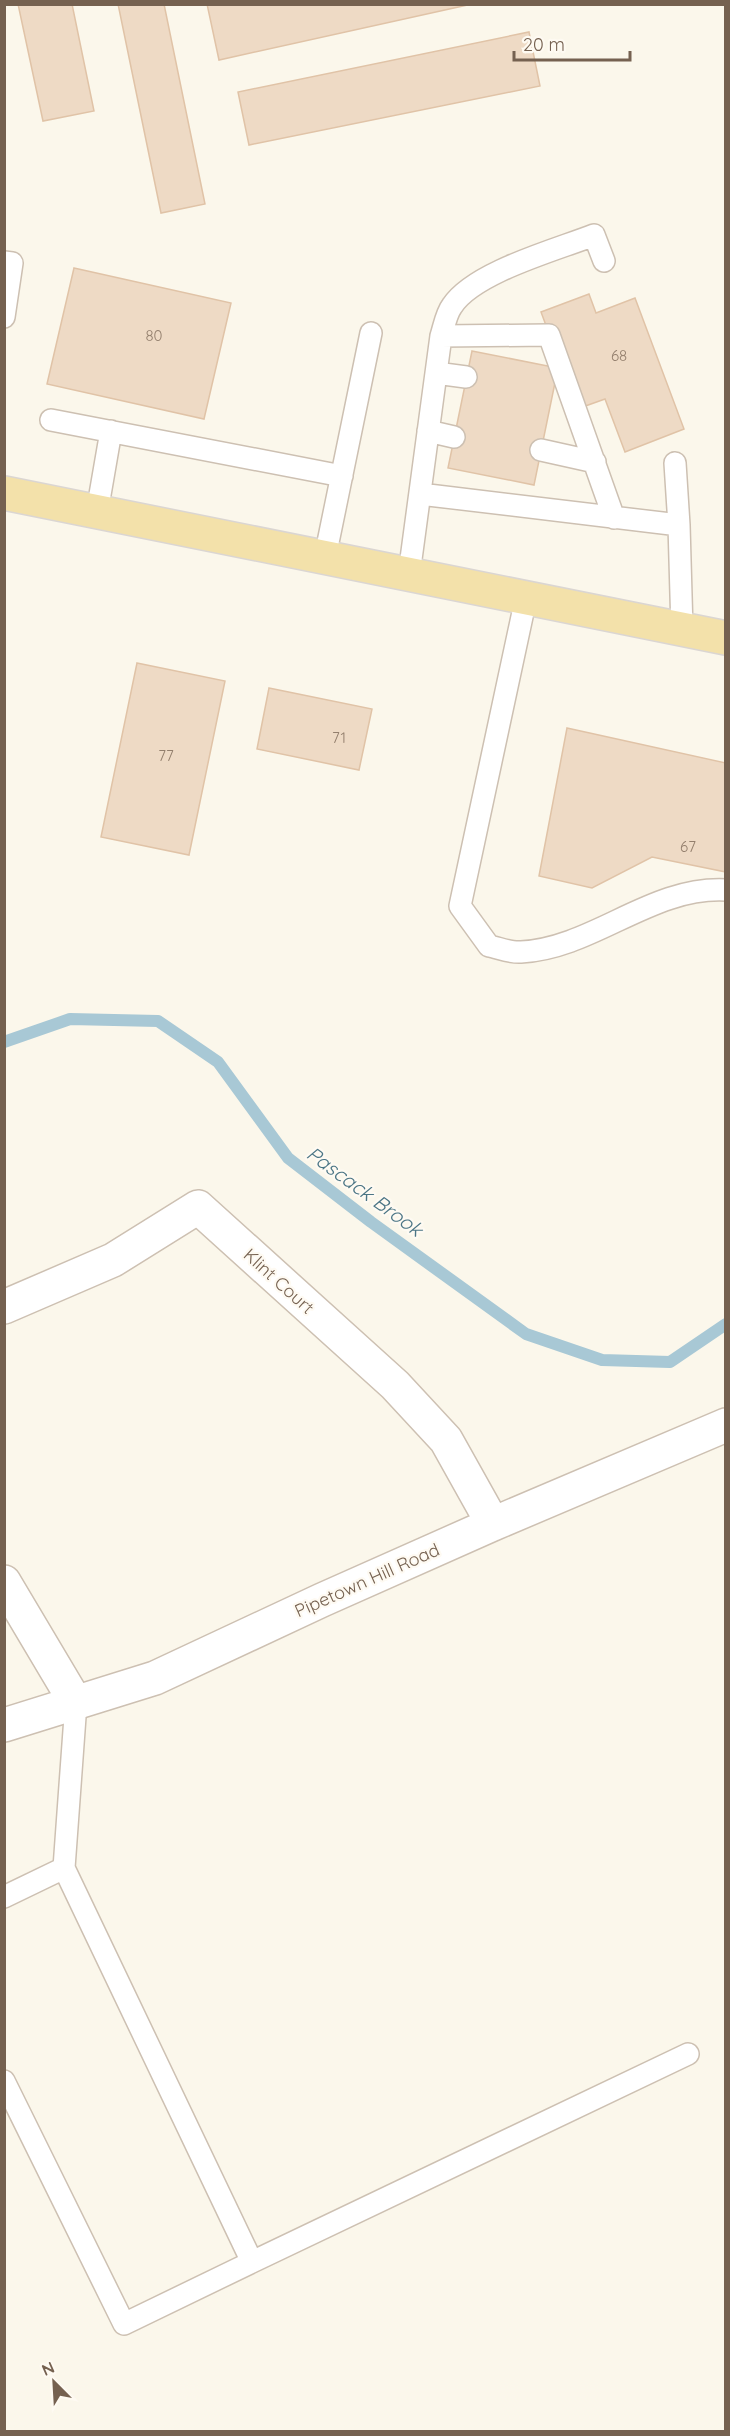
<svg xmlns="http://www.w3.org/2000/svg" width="730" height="2436" font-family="Quicksand,sans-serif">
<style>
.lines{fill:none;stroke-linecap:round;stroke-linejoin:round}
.stream{stroke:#a8c8d5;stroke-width:12}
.building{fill:#eedac5;stroke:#e0c3a7;stroke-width:1.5}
.service-casing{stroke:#cdc0b2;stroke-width:24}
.minor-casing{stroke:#cdc0b2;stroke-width:36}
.primary-casing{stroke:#dbd6d2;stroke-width:36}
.service{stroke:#fff;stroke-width:21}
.minor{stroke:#fff;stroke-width:33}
.primary{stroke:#f3e1aa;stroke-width:33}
.labels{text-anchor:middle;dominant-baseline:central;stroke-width:4.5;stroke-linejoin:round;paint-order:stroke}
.number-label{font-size:15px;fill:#937f6d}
.street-label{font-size:18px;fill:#756150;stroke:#fefaf2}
.water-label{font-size:20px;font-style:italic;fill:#4b7585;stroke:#fefaf2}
</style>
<rect width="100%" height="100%" fill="#fbf7eb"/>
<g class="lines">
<path class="stream" d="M4,1042L70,1019L158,1021L218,1062L288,1158L371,1222L526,1334L602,1360L670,1362L726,1324"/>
</g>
<path class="building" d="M18,4H72L94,111L43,121Z
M118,4H164L205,204L161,213Z
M207,4H472L219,60Z
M529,32L540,86L249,145L238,92Z
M74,268L231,303L204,419L47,384Z
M589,294L596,313L635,298L684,429L625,452L605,399L577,409L541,312Z
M472,351L558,368L534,485L448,468Z
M137,663L225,681L189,855L101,837Z
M269,688L372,709L359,770L257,749Z
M567,728L726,763V872L652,857L592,888L539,876Z"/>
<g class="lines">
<defs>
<path id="service" d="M4,262L12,263L4,317
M441,336L549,335L614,518
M436,373L466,377
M51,420L342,476
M428,431L454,437
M541,450L595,462
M675,463L679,525
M420,494L679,525L682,630
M97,512L111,431
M325,557L371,333
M409,574L441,336C444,327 446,314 452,306C474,272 556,250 594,235L604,261
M526,598L460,906L489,946C499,948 511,953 521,952C594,948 651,886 726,890
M4,1897L64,1868
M4,2081L124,2324L252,2262L64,1868L76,1703
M252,2262L688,2054"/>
<path id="minor" d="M4,1307L113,1260L198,1207L395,1385L446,1440L493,1524
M4,1582L76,1703
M4,1725L155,1678L322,1600L493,1524L726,1425"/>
<path id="primary" d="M4,493L726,638"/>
</defs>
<use href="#service" class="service-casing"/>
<use href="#minor" class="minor-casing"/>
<use href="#primary" class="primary-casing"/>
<use href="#service" class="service"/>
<use href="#minor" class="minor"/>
<use href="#primary" class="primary"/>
</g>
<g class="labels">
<g class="number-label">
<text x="154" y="335">80</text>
<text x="619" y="355">68</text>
<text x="339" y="737">71</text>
<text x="166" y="755">77</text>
<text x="688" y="846">67</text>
</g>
<g class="street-label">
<text transform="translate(279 1281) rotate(42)">Klint Court</text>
<text transform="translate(367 1580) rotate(-24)">Pipetown Hill Road</text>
</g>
<g class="water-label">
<text transform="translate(365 1191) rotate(36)">Pascack Brook</text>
</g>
</g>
<rect width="730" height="2436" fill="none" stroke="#756150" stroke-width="12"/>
<g transform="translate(54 2382) rotate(336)" stroke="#fefaf2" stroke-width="4.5" paint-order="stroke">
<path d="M0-4.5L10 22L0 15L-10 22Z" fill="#756150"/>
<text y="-9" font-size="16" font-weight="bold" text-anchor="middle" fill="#756150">N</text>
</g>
<path d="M514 51v9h116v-9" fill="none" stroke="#756150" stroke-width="3"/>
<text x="523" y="51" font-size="18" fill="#756150" stroke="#fefaf2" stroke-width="4.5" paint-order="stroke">20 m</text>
</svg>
